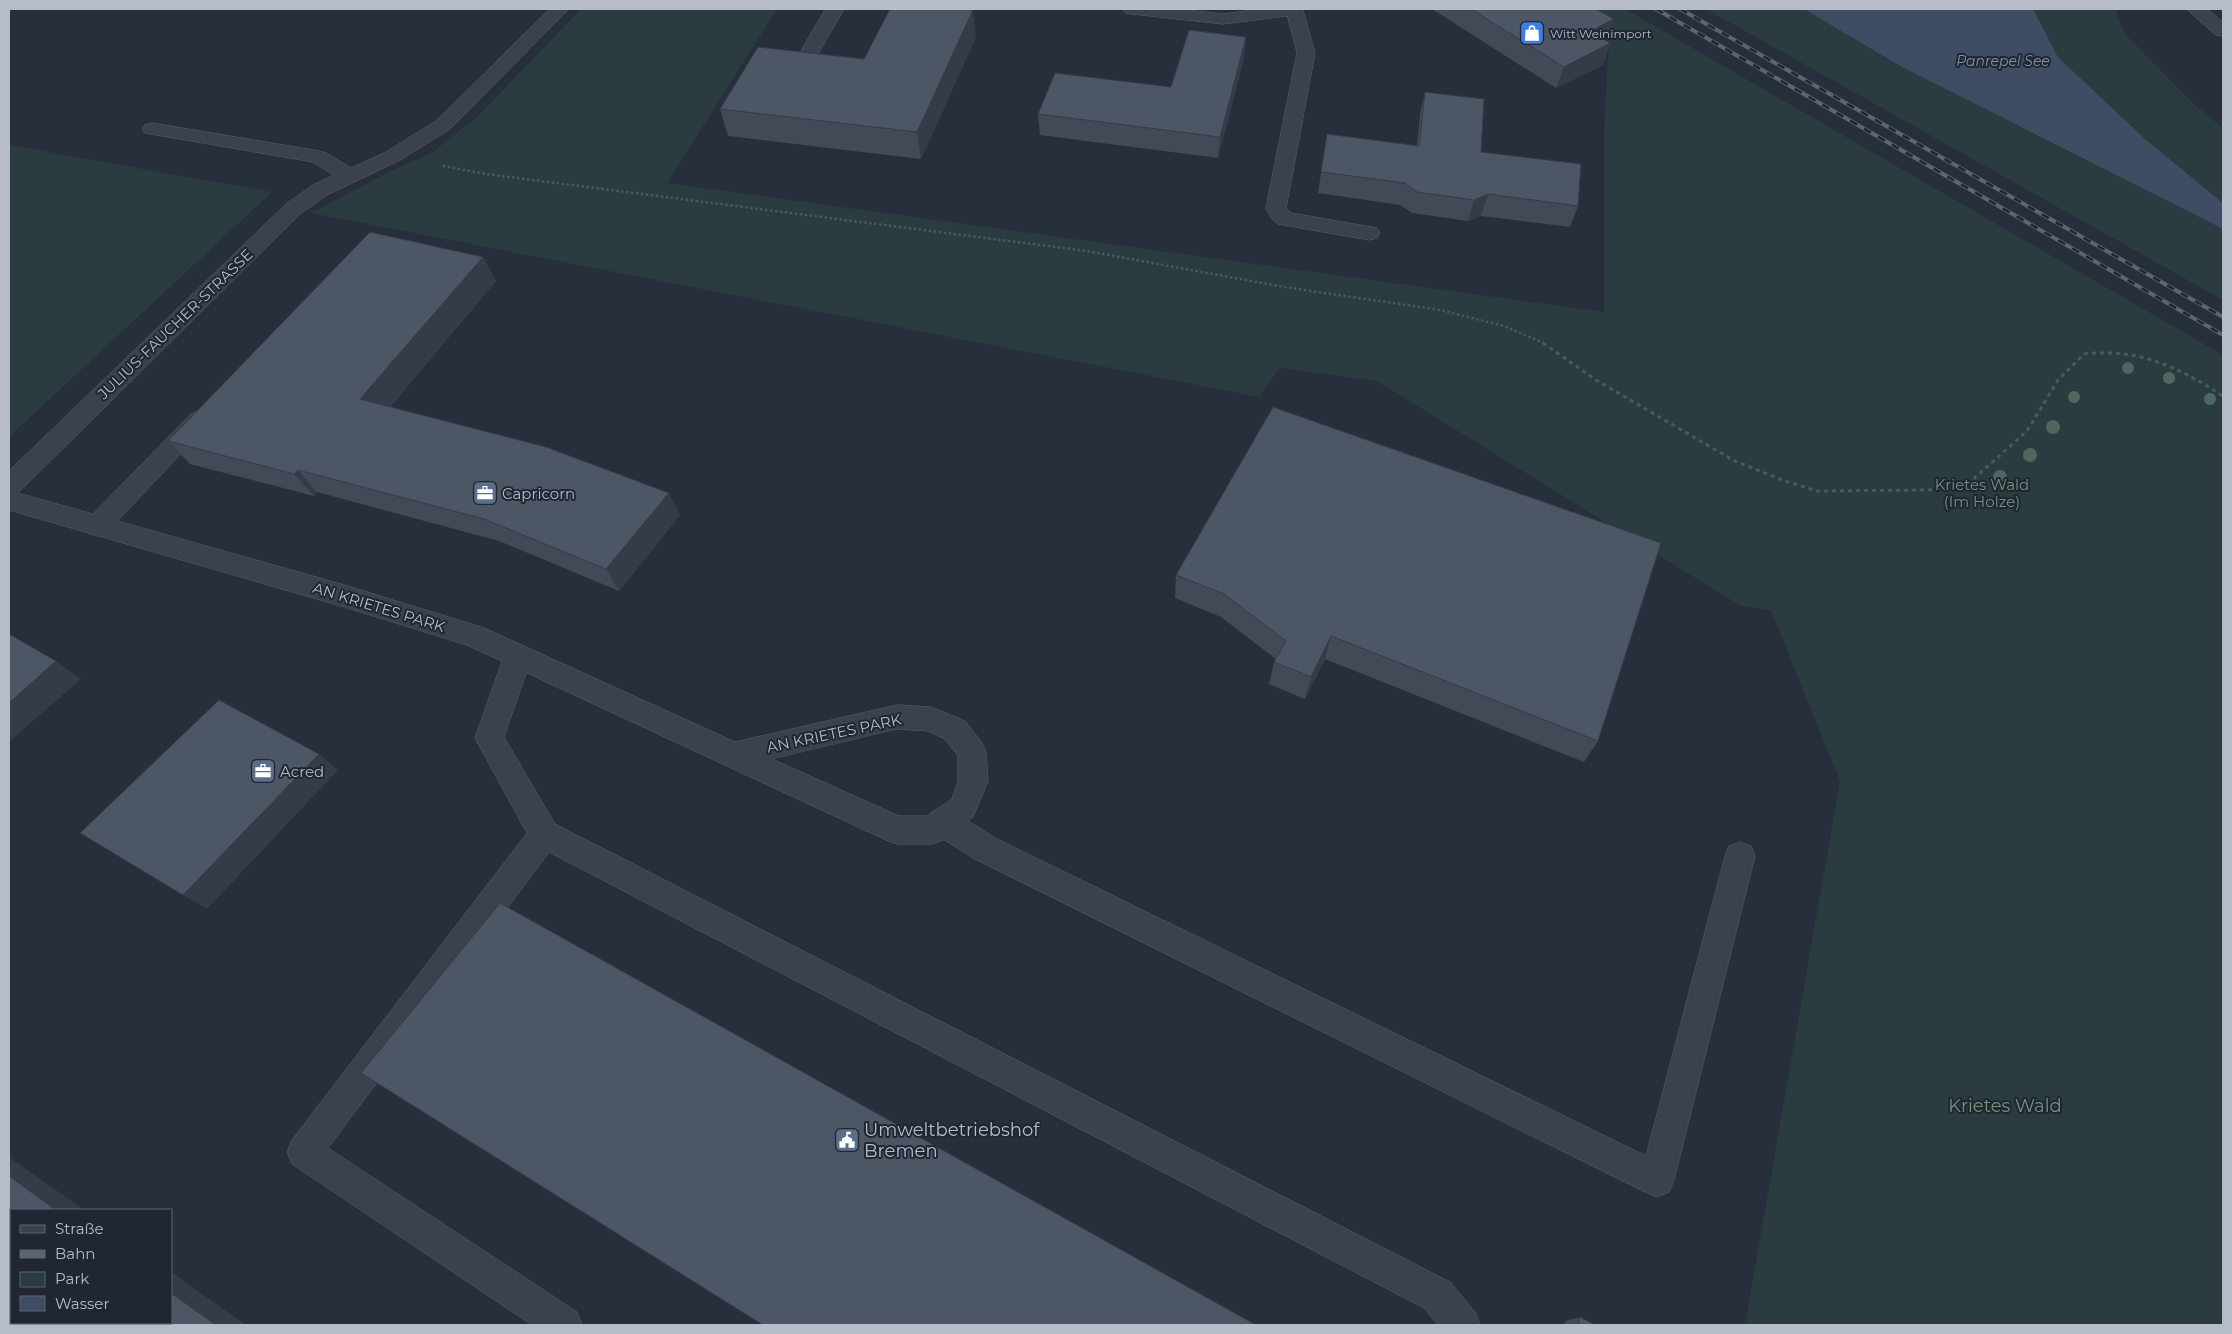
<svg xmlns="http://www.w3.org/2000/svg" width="2232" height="1334" font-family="Montserrat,sans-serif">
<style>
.green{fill:#2a3c3f}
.water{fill:#3e4c64}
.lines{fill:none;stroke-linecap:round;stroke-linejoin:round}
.service-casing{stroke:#595f6b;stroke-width:1}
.minor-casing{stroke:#595f6b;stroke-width:1}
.path-far1{stroke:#49595d;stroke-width:2.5;stroke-dasharray:2.5 2.5;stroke-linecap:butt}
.path{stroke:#49595d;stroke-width:3;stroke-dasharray:4 4;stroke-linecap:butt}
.service{fill:#3b414d;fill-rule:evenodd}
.minor{fill:#3b414d;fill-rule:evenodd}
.rail-casing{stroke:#5d6573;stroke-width:4}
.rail{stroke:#202632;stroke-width:2.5;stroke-dasharray:8;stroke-linecap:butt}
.tree{fill:#4f685f}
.wall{fill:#424a57}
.shaded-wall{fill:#363c47}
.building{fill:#4d5665;stroke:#363c47}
.labels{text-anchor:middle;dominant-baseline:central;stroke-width:4;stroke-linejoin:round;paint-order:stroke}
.far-poi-label{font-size:12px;fill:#b7bdc8;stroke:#202632;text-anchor:start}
.far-water-label{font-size:14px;font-style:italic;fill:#8192ac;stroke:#202632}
.street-label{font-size:15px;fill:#b7bdc8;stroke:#202632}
.park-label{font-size:15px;fill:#70967a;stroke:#202632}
.poi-label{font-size:15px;fill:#b7bdc8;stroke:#202632;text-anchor:start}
.near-park-label{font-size:18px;fill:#70967a;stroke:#202632}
.near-poi-label{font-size:18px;fill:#b7bdc8;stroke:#202632;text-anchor:start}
</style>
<rect width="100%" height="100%" fill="#272f3d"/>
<path class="green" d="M581,9H777L667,183L1604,312V130L1609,41L1556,9H1625L2223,355V1325H1745L1840,781L1771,610L1741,606L1377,381L1280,368L1259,397L311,213L391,171L433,152L478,116Z
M1706,9H1804L1900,66L2223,229V300Z
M2033,9H2116L2119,21L2127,36L2195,105L2223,128V203L2145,139L2058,57Z
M9,145L272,192L9,437Z"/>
<path class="water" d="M1804,9H2033L2058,57L2145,139L2223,203V229L1900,66Z"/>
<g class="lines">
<defs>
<path id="service" d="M826,9H844L811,66L804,68L797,66L795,62Z
M1286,9L1303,10L1315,53L1286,208L1291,213L1377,228L1380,233L1377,238L1369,240L1278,224L1272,219L1266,208L1297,53Z
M2187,9H2207L2223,22V36L2216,35Z
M199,411L207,414L211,420L207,426L106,533L97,536L88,533L84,526L88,519L191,414Z
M518,644L528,648L532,656L504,737L555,824L1450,1282L1475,1312L1480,1325H1438L1424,1308L549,852L328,1148L577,1312L582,1325H532L292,1164L287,1152L292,1140L527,833L475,738L504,656L508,648Z
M943,808L954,812L995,838L1646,1156L1725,856L1729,846L1740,842L1751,846L1755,856L1674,1180L1669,1192L1657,1197L1645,1192L973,858L932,832L928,822L932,812Z"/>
<path id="minor" d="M550,9H569L450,129L400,160L327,195L300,214L18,493L341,584L484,628L735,742L897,705L931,707L965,721L982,743L986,752L988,781L973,817L943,840L932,844H897L886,840L467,645L341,606L9,510V471L286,204L313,185L334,175L313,162L145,133L142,129L145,125L152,123L319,151L326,153L351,168L386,152L436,121ZM897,729L928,731L945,739L958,756V781L952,799L927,816H899L772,759Z
M1123,9H1179L1223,14L1261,9L1303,10L1300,14L1294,15L1223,24L1132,14L1126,13Z"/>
</defs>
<use href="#service" class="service-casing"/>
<use href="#minor" class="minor-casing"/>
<path class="path-far1" d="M443,166L486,174L1087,251L1284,287L1440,310L1504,326L1546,344"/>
<path class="path" d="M1543,343L1596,380L1733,460L1782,480L1817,491L1929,490L1968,484L2027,431L2058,380L2084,354C2139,348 2178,367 2223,396"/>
<use href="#service" class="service"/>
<use href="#minor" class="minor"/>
<defs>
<path id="rail" d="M1656,9L2223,335
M1680,9L2223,317"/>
</defs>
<use href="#rail" class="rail-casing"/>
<use href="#rail" class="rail"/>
</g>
<g class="tree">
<circle cx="2128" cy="368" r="6"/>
<circle cx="2169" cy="378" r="6"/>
<circle cx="2074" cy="397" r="6"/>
<circle cx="2210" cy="399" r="6"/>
<circle cx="2053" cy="427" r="7"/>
<circle cx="2030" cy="455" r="7"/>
<circle cx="2000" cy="477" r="7"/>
</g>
<path class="wall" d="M1432,9H1596L1614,19L1606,41L1610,43L1603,65L1556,88Z
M976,37L921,159L728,136L720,109L864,59Z
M1244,58L1218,158L1040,135L1038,114L1171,87Z
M1425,92L1481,152L1578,206L1570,227L1481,216L1468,221L1412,213L1400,205L1318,193L1327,134L1417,146L1420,114Z
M483,257L496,281L390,407L680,515L619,591L499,541L317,492L314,496L190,464L168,441Z
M1176,575L1598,741L1584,762L1325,659L1305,699L1269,684L1274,662L1276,659L1221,617L1175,598Z
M1580,1317L1595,1325H1564L1565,1321Z"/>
<path class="shaded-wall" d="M973,10L976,37L921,159L917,132Z
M1614,19L1606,41L1591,31Z
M1246,37L1244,58L1218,158L1220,137Z
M1610,43L1603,65L1556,88L1564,67Z
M1488,194L1481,216L1468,221L1474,200Z
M483,257L496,281L377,422L360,399Z
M298,470L317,492L314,496L294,474Z
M669,493L680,515L619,591L606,569Z
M1331,636L1325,659L1305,699L1311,677Z
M56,661L81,679L9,742V703Z
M319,754L338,770L207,909L183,895Z
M9,1157L84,1210H56L9,1176Z
M171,1272L246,1325H216L171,1293Z"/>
<path class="building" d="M890,9H960L973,10L917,132L720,109L758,47L864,59Z
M1471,9H1596L1614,19L1591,31L1610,43L1564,67Z
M1189,30L1246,37L1220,137L1038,114L1055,73L1171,87Z
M1425,92L1484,99L1481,152L1581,164L1578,206L1488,194L1474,200L1417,192L1405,183L1321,172L1327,134L1419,146Z
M370,232L483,257L360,399L546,447L669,493L606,569L484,519L298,470L294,474L168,441Z
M1273,407L1661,543L1598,741L1331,636L1311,677L1274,662L1286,641L1224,594L1176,575Z
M9,634L56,661L9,703Z
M219,700L319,754L183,895L80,833Z
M500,903L1256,1325H763L361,1073Z
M9,1176L56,1210H11V1323H171V1293L216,1325H9Z
M1580,1317L1595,1325H1578Z"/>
<defs>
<symbol id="shop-square" viewBox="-11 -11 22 22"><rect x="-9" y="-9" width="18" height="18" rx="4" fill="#3f7fe0" stroke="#202632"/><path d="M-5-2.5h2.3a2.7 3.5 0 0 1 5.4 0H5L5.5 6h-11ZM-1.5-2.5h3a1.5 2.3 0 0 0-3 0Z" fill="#fff"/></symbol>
<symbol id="office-square" viewBox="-11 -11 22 22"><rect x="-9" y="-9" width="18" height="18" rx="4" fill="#5c6f8a" stroke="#202632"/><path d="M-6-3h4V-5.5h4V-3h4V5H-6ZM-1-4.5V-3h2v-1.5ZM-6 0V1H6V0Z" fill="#fff"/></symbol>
<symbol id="civic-square" viewBox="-11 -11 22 22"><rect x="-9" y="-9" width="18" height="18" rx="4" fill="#5c6f8a" stroke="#202632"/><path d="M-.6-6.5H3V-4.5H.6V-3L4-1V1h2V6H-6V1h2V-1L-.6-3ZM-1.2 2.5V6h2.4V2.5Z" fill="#fff"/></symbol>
</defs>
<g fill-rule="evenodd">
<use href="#shop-square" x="1518" y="19" width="28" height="28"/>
<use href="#office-square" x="471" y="479" width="28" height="28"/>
<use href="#office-square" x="249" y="757" width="28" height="28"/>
<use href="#civic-square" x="833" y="1126" width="28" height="28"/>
</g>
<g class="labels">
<g class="far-poi-label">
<text x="1550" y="33">Witt Weinimport</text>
</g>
<g class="far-water-label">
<text x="2003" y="61">Panrepel See</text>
</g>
<g class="street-label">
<text transform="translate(175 324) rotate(-44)">JULIUS-FAUCHER-STRASSE</text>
<text transform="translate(379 607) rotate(17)">AN KRIETES PARK</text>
<text transform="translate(834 733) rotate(-12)">AN KRIETES PARK</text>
</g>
<g class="park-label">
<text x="1982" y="484">Krietes Wald<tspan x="1982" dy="17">(Im Holze)</tspan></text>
</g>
<g class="poi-label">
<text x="502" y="493">Capricorn</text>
<text x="280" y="771">Acred</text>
</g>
<g class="near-park-label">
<text x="2005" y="1106">Krietes Wald</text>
</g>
<g class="near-poi-label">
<text x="864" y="1130">Umweltbetriebshof<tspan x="864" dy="21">Bremen</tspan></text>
</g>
</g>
<rect width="2232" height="1334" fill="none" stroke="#b7bdc8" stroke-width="20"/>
<rect x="10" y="1209" width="162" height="115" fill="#202632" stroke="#5c626e"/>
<rect x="20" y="1225" width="25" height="8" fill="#3b414d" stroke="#5c626e"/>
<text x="55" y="1234" font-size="15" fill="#b7bdc8">Straße</text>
<rect x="20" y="1250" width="25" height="8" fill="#5d6573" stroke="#5c626e"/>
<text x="55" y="1259" font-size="15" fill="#b7bdc8">Bahn</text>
<rect x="20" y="1272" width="25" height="15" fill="#2a3c3f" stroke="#5c626e"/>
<text x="55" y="1284" font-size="15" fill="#b7bdc8">Park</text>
<rect x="20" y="1296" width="25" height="15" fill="#3e4c64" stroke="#5c626e"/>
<text x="55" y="1309" font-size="15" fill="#b7bdc8">Wasser</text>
</svg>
